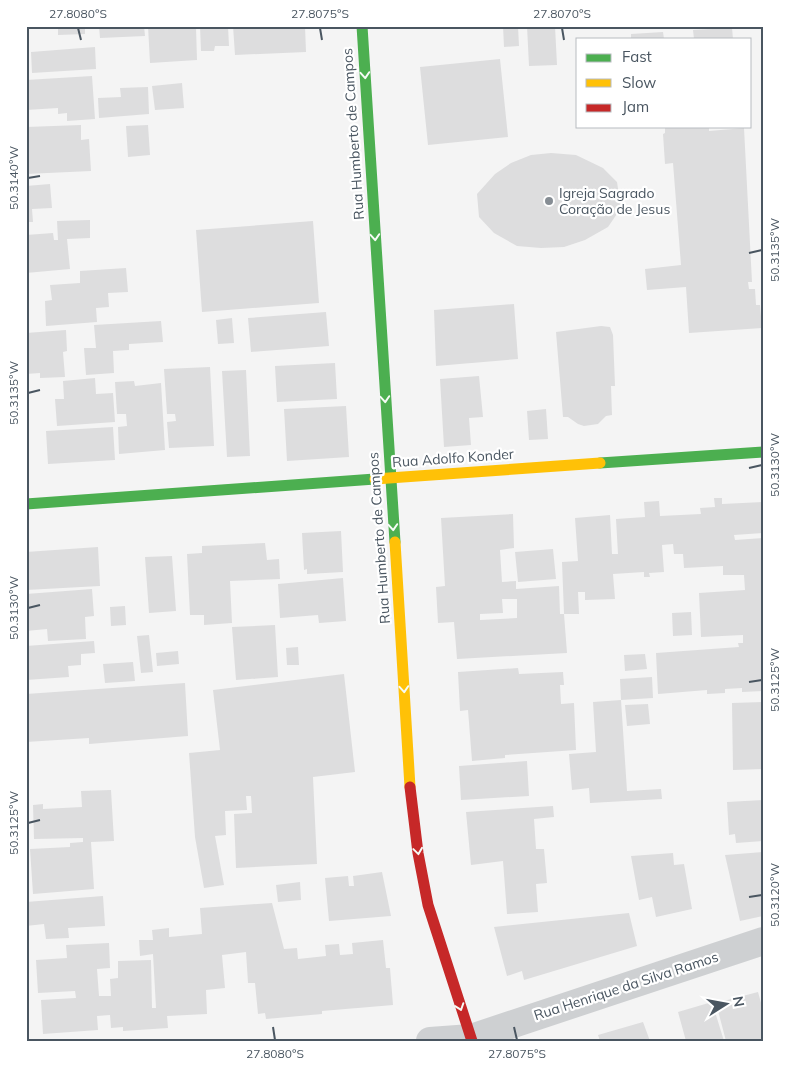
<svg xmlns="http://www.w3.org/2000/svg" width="789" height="1067" font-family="Mulish,sans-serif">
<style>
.building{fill:#ddddde;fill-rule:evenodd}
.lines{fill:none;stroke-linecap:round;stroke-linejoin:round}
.street{stroke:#ced0d2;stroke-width:28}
.fast{stroke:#4caf50;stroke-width:11}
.slow{stroke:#ffc107;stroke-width:11}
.jam{stroke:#c62828;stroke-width:11}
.oneway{stroke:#f6fbf6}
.ticks{fill:none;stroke:#4a5661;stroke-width:2}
.poi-dot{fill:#868d94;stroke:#fff;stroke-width:2}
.labels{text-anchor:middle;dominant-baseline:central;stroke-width:4.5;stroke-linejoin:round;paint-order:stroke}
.street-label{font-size:14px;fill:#4a5661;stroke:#fff}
.poi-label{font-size:14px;fill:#4a5661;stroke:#fff;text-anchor:start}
.neatline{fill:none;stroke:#4a5661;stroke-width:2}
.ticks-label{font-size:12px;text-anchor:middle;fill:#4a5661}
</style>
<rect width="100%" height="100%" fill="#f4f4f4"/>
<path class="building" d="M35,26H85V34L58,35V28L35,29Z
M99,26H144L145,36L100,38Z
M148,26L196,27L197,60L150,63Z
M200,26H228L229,46H215L214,51H201Z
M233,26H305L306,52L235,55Z
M503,26H518L519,46L504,47Z
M527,26H555L557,65L529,66Z
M732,28L733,39H694L693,30Z
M663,32L664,39H631V34Z
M95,47L96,69L32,73L31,52Z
M500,59L508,137L428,145L420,67Z
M92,76L95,119L67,121V113L58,114V108L26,110V80Z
M182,83L184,108L155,110L152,86Z
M148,87L149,114L99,118L98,98L121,97L120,88Z
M81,125V140L89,139L91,171L26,174V127Z
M148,125L150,155L128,157L126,126Z
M665,126H709V131L744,128L752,282H748L749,289H755L756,305H760L762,328L689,333L686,287L647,290L645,269L681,265L673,163L665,164L663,134L665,133Z
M551,153L576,155L603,168L617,182L621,208L608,227L585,240L564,247L541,248L517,246L494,233L479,217L477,194L495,174L511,163L531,155Z
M50,184L52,208L32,209L33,222H26V186Z
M90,220V238L67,239L70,269L26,273V235L53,233L54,240H58L57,221Z
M313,221L319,303L202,312L196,230Z
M126,268L128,292L108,293L109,307L96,308L97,322L46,326L45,301L52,300L50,285L80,283V271Z
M514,304L518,359L436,366L434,310Z
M326,312L329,346L251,352L248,318Z
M232,318L234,343L218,344L216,320Z
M161,321L163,342L129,344V350L113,351L114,373L86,375L84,348H96L94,325Z
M601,326L610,327L613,335L615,386H611L612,415L606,416L598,424L584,426L578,424L568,417H563L556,332Z
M66,330L67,351L63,352L65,377L40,378V373L26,374V333Z
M335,363L337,399L277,402L275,366Z
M210,367L214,446L169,448L167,422L176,421L175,414H167L164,369Z
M246,370L250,456L227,457L222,371Z
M479,376L483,417L469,418L471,445L444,447L440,379Z
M95,378L96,394L113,393L115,422L57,426L55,399H64L63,381Z
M134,381L135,386L161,383L165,450L119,454L118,427L127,426L126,414H117L115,382Z
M346,406L349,457L287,461L284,409Z
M546,409L548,439L529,440L527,411Z
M113,427L115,460L48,464L46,431Z
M714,498H722V504L763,502V533L734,535L735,540L763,538V691L742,692V688L725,689V693L707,694V690L658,694L656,653L739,647L738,643H743V635L701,637L699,593L745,590L744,575H723V566L684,568L683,554H674L673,544L662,545L664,572L649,573L650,577H644V572L613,574L615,599L585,600V592H578L579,614H564L562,562L578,561L575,518L610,515L612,554H618L616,519L645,517L644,502L659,501L660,516L701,514L700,508L715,507Z
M513,514L514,548L500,550L502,582L516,581V589L559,586L560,614H564L567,653L457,659L454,622L438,623L436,587L445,586L441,518ZM502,599H517V618L480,620V614L503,613Z
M341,531L343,572L307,574V569L304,570L302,533Z
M265,543L267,560L279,559L280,579L230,581L232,623L204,625V615H190L187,554L202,553V546Z
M98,547L100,586L26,590V552Z
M553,549L556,579L518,582L515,552Z
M172,556L176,611L149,613L145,557Z
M343,578L346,621L319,623L318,615L280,618L278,584Z
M92,589L94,616L85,617L86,639L48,641L47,629L26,631V594Z
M125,606L126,625L111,626L110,607Z
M691,612L692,635L673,636L672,613Z
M275,625L278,677L236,680L232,627Z
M149,635L153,672L141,673L137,636Z
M94,641L95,653L81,654V665L68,666L69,677L26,680V646Z
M298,647L299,665H287L286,648Z
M178,651L179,664L157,666L156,653Z
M645,654L647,669L625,671L624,655Z
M133,662L135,681L105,683L103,664Z
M518,668L519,674L563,672L564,685H560L561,704L574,703L576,750L505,755V758L472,761L468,710L460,711L458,672Z
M344,674L355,772L313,777L317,864L236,868L234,814L252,813L251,796H246L247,810L225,811L226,835L215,836L224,885L204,888L195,837L189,753L220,750L213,690Z
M652,677L653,698L621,700L620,679Z
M185,683L188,736L89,744V738L26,742V694Z
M621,700L627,791L661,789L662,799L590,803L589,788L572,790L569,754L596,752L593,702Z
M763,702V769L733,770L732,703Z
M648,704L650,724L627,726L625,705Z
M527,761L529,796L461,800L459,766Z
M111,790L114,841L91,842L94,889L33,894L30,849L70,847V843L83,842V838L34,839L33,805L43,804V809L82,807L81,791Z
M763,800V841L736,843L735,834L729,835L727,802Z
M553,806L554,817L534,819L536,849H544L547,883L536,884L538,912L507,914L503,861L471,865L466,812Z
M763,852V916L740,921L725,855Z
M673,853L674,865L684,864L692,909L656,917L652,897L639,900L631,856Z
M382,872L391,916L329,921L325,878L348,876L349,886H354L353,876Z
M300,882L301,900L278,902L276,885Z
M103,896L105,926L68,928L69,938L46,939L44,924L26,926V902Z
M272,903L284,949L297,948L298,959L326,956L325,945L339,944L340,955L353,954L352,943L383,940L386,968H390L393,1005L322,1011V1014L266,1019L265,1013L258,1014L255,983H248L246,952L222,955L225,988L206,990L207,1014L167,1016L168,1028L123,1031V1027L111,1028L110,1015L97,1016L98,1030L43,1034L41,1000L76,998L75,991L38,993L36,960L67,958L66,945L109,943L110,968L97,969L99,996H111L110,979L118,978V961L151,960L152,1008H156L153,954L140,956L139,940H153L152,930L169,928V937L202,934L200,908Z
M629,913L637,946L524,980L522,971L507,976L494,927Z
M758,992L763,1010V1041H726L716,1003Z
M712,1002L724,1041H686L678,1012Z
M643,1022L650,1041H600L598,1035Z"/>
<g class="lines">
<path class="street" d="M430,1041L471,1038L763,941"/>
<path class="fast" d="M362,26L395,542
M600,463L763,452
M26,504L375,479"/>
<path class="slow" d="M375,479L600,463
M395,542L410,787"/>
<path class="jam" d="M410,787L418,853L428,905L472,1041"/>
</g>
<defs><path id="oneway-chevron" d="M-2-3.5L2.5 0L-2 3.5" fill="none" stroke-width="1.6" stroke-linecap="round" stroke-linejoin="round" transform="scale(1.25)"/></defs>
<g class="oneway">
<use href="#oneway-chevron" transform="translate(365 75) rotate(86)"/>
<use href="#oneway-chevron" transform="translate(375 237) rotate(86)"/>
<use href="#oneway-chevron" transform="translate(385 399) rotate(86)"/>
<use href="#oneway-chevron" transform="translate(393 527) rotate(86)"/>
<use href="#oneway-chevron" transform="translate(404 689) rotate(86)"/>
<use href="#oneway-chevron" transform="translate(418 851) rotate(82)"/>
<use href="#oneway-chevron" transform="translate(460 1007) rotate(71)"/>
</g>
<path class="ticks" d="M78,28L81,40M320,28L322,40M562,28L564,40M28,178L40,176M749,253L762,250M28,393L40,390M749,468L762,465M28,608L40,605M749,682L762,680M28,823L40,820M749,897L762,895M273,1027L275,1040M514,1027L517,1040"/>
<circle class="poi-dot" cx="549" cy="201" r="5"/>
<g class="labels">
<g class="street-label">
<text transform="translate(353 134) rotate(-94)">Rua Humberto de Campos</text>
<text transform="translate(453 458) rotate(-4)">Rua Adolfo Konder</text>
<text transform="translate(379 538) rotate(-94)">Rua Humberto de Campos</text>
<text transform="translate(626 986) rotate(-18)">Rua Henrique da Silva Ramos</text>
</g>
<g class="poi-label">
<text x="559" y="193">Igreja Sagrado<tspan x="559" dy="16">Coração de Jesus</tspan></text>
</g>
</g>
<rect width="789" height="1067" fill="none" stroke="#ffffff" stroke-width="55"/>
<rect x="576" y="38" width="175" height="90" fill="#ffffff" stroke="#b7bbc0"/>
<rect x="586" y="54" width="25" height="8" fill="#4caf50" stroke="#b7bbc0"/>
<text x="622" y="62" font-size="15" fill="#4a5661">Fast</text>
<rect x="586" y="79" width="25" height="8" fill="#ffc107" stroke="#b7bbc0"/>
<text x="622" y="88" font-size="15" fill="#4a5661">Slow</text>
<rect x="586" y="104" width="25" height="8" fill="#c62828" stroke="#b7bbc0"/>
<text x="622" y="112" font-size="15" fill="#4a5661">Jam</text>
<g transform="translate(726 1004) rotate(79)" stroke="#ffffff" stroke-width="4" paint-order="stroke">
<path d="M0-4L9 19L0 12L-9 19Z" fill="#4a5661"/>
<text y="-8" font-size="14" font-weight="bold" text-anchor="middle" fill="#4a5661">N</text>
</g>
<rect x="28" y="28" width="734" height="1012" class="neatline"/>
<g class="ticks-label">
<text x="78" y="18">27.8080°S</text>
<text x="320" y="18">27.8075°S</text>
<text x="562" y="18">27.8070°S</text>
<text transform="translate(14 178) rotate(-90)" y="4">50.3140°W</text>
<text transform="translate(775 250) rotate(-90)" y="4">50.3135°W</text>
<text transform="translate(14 393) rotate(-90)" y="4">50.3135°W</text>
<text transform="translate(775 465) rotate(-90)" y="4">50.3130°W</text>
<text transform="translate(14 608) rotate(-90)" y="4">50.3130°W</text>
<text transform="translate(775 680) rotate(-90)" y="4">50.3125°W</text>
<text transform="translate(14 823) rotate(-90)" y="4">50.3125°W</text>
<text transform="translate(775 895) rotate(-90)" y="4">50.3120°W</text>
<text x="275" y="1058">27.8080°S</text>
<text x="517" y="1058">27.8075°S</text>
</g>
</svg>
